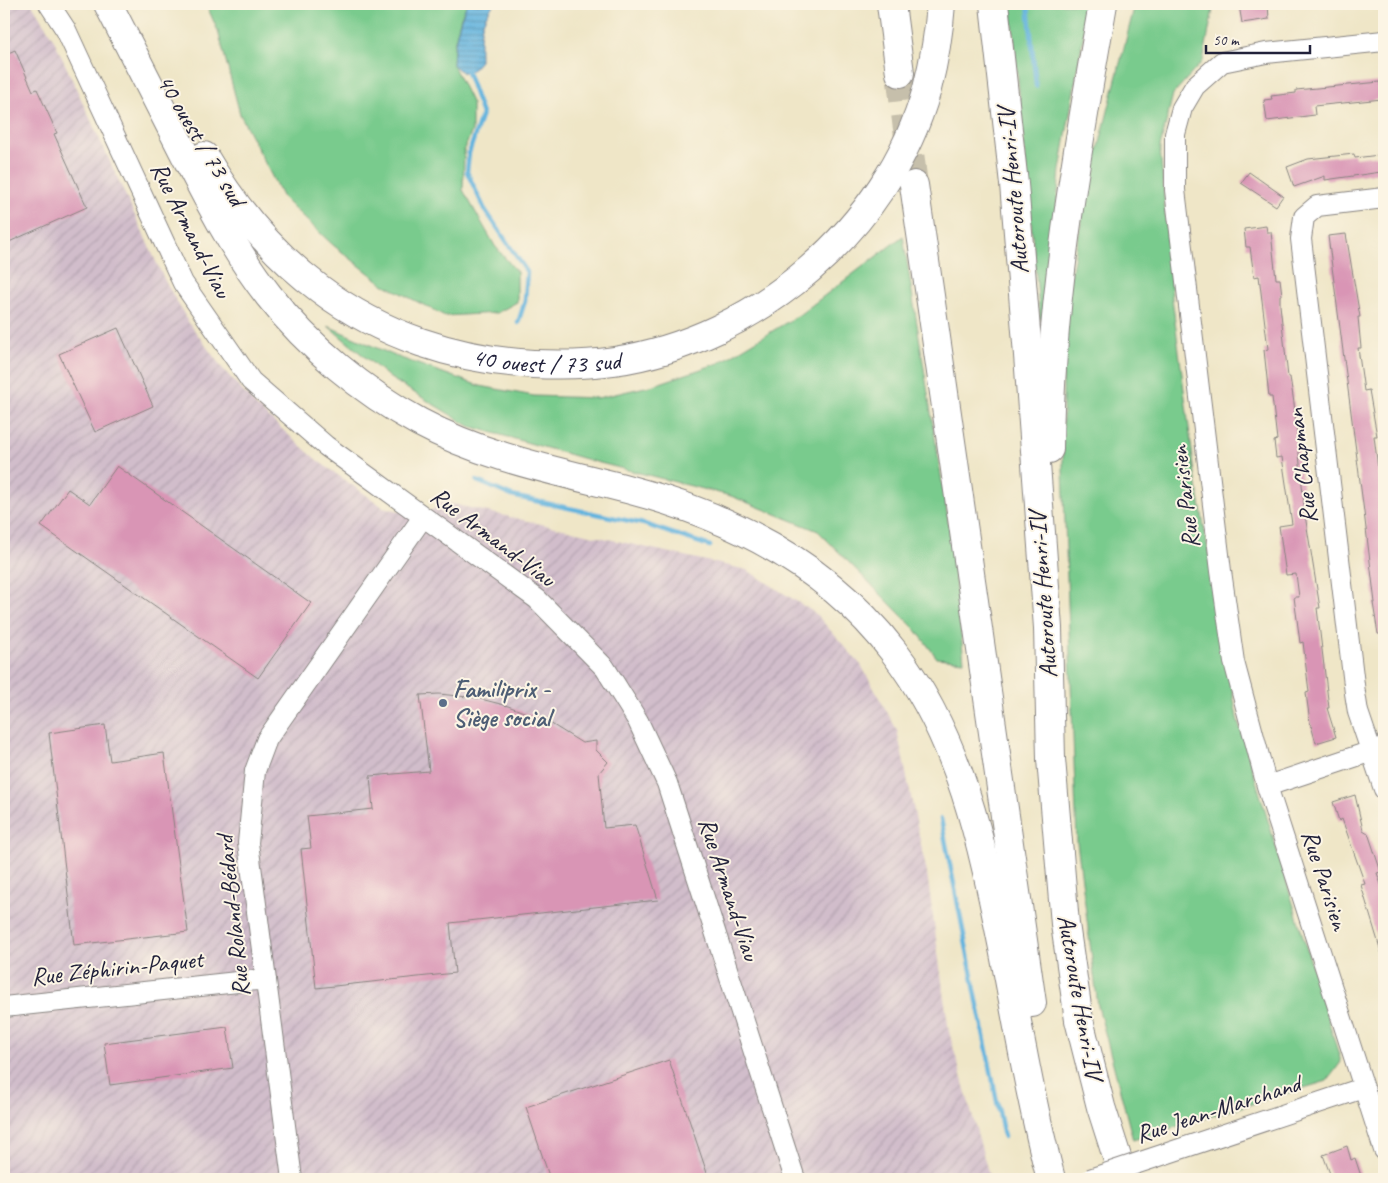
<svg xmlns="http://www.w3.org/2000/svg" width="1388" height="1183" font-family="Caveat,sans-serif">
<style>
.industrial{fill:url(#industrial-furrows)}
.grass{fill:#79cb8d;stroke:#4e7664}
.water{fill:url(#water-rules);stroke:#426b8c}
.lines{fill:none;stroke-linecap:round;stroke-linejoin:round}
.stream{stroke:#63b4de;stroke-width:4.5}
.building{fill:#d995b5}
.highway-tunnel{stroke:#c6bfab;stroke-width:28;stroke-dasharray:28 14;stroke-linecap:butt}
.minor-casing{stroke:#888481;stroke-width:22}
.highway-casing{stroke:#888481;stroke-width:30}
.minor{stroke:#fff;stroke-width:20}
.highway{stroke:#fff;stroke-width:28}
.minor-bridge-casing{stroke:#888481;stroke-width:22;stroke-linecap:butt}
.minor-bridge{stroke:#fff;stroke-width:20}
.service-dot{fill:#5c6f8a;stroke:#fcf5e5;stroke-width:2}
.labels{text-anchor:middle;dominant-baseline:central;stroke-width:4;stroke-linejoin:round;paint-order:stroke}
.street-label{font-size:25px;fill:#22223b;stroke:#fcf5e5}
.service-label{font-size:25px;font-weight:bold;fill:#4e5e75;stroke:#fcf5e5;text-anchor:start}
</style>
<defs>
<pattern id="industrial-furrows" width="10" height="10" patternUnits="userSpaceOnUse" patternTransform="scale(1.25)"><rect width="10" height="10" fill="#d1bdcb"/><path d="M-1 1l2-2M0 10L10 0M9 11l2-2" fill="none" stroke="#b3a2af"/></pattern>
<pattern id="water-rules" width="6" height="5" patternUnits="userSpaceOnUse" patternTransform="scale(1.25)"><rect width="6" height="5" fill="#63b4de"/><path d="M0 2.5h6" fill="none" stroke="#5192b5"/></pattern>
</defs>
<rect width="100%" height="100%" fill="#fcf5e5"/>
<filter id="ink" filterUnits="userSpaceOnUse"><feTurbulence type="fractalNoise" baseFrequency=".02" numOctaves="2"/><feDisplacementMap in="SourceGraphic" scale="10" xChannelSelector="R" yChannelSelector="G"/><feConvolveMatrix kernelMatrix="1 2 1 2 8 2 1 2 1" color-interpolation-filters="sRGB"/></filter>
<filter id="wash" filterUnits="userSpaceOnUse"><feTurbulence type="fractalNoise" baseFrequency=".0096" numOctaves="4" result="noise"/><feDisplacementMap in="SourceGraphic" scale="20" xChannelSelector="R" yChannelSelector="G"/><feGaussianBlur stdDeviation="1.12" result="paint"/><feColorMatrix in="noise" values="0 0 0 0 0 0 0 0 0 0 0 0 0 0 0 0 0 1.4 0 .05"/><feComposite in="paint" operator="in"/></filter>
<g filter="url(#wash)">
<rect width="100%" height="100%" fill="#efe6c7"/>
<path class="industrial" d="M4,4H32L53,38L165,281L189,323L223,369L257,407L318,461L383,507L423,517L443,502L747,570L815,613L861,665L897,730L927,873L949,1032L990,1179H4Z"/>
<path class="grass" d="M206,4H467L461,17L454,44L453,65L472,104V131L464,150L463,190L495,246L517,272V302L497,313L445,316L383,284L333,245L283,198L240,114L218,31Z
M1011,4H1089L1060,170L1046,319H1040Z
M1135,4H1214L1203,61L1173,94L1160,147L1172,298L1195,474L1237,718L1341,1062L1327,1081L1133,1140L1098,1006L1077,842L1063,470V316L1086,198Z
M903,236L949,526L964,661L937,658L916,630L818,531L731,496L596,462L469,426L390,378L328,326L395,356L480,386L534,396L598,398L654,385L719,363L799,315Z"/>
<path class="water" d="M467,4H494C478,24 480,37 480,61L471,71L463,73L453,65C454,43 458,24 467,4Z"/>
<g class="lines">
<path class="stream" d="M1028,4L1036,86
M467,72L482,114L469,153L467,172L484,208L527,272L525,301L518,323
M477,481L512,496L644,524L710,546
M941,819L1004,1137"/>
</g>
<g id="blocks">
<path class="building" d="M1268,4L1269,19L1242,23L1239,5Z
M15,50L33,91L37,89L57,133L54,134L87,207L9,242L4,231V55Z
M1380,82L1382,99L1314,106L1315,115L1267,121L1264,100L1272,99L1271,96L1296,93V90Z
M1354,154L1355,158L1379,155L1381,172L1325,180V176L1294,187L1287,167L1308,159Z
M1249,172L1283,196L1276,206L1241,183Z
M1266,226L1267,232H1271L1276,279H1280L1282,295H1280V305L1288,377H1290L1294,403L1305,515L1320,608H1317L1329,708H1327L1336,737L1316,743L1310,722L1306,693L1309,692L1303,642L1300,643L1298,627L1294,597H1299L1296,574L1286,575L1279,526L1292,524L1282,457L1276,458L1274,441L1277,440L1272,397H1269L1264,350L1268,349L1259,276L1254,277L1250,247H1246L1244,229Z
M1346,234L1360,317H1358L1361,348H1358L1364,391L1369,390L1377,436H1374L1384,517V634H1378L1373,603H1375L1364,512L1328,236Z
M118,328L153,406L95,432L59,354Z
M117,466L311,603L258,678L41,526L68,489L90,504Z
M439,694L477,698L508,706L545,720L582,743L596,741V750L608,762L599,773L604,828L635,825L658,900L450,923L455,973L316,988L301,849L311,848L307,816L373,809L370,776L429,771L420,695Z
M105,725L110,761L164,753L188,932L74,945L49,733Z
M1355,795L1363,830L1368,833L1381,872L1377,873L1384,893V955H1382L1361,885L1365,884L1342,819L1339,821L1333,802Z
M227,1027L233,1068L110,1085L104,1043Z
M669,1060L709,1179H550L526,1107Z
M1347,1146L1351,1160L1355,1158L1362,1179H1332L1323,1155Z"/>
</g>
</g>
<g filter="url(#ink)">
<use href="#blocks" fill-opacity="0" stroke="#888481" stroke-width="1"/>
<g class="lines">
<path class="highway-tunnel" d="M900,73L914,185"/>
<defs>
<path id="minor" d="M49,4L66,30L183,283L251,381L326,446L537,599L605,668L638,721L667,783L795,1179
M1384,41L1266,53L1222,62L1195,86L1182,108L1175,134V190L1221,571L1234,662L1267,786L1384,1150
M1384,198L1317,206L1304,217L1301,239L1355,693L1358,712L1384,789
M1267,786L1384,747
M4,1007L266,979
M1165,1154L1363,1088
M292,1179L248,843L255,771L267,739L423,517"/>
<g id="highway">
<path d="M108,4C133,52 157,101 182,149C208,200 234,251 269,296C309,347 362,391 419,422C484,457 556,471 627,489C731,516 828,565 894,652C960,738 982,843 1003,948C1018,1025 1031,1103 1051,1179"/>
<path d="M891,4L900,73"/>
<path d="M994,4L1014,184L1028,355L1048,628L1051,759L1065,924L1079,1020L1101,1107L1124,1179"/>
<path id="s1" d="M204,156C233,206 273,254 320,289C381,335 457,360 533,364C560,365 587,365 614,361C756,340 888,229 927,89C934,61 939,32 941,4"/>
<path d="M914,185L1032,1003"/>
<path d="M1049,449C1050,300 1077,151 1103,4"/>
</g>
</defs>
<use href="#minor" class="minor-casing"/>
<use href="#highway" class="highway-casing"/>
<use href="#minor" class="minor"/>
<use href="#highway" class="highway"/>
<defs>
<path id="minor-bridge" d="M1090,1179L1165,1154"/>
</defs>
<use href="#minor-bridge" class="minor-bridge-casing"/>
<use href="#minor-bridge" class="minor-bridge"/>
</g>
</g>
<circle class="service-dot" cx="443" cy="703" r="5"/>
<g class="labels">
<g class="street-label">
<text transform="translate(201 140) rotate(59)">40 ouest / 73 sud</text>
<text transform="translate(1013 191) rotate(-95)">Autoroute Henri-IV</text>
<text transform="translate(191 230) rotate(63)">Rue Armand-Viau</text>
<text stroke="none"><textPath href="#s1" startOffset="420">40 ouest / 73 sud</textPath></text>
<text transform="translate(1302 466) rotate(-97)">Rue Chapman</text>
<text transform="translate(1185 497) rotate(-97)">Rue Parisien</text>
<text transform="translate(493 537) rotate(37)">Rue Armand-Viau</text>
<text transform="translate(1043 595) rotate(-94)">Autoroute Henri-IV</text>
<text transform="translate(1325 880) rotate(72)">Rue Parisien</text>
<text transform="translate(729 889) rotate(72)">Rue Armand-Viau</text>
<text transform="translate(233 916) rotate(-96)">Rue Roland-Bédard</text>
<text transform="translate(117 968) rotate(-6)">Rue Zéphirin-Paquet</text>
<text transform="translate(1080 997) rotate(80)">Autoroute Henri-IV</text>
<text transform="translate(1218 1109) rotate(-18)">Rue Jean-Marchand</text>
</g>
<g class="service-label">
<text x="453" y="689">Familiprix -<tspan x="453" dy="29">Siège social</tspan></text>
</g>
</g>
<rect width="1388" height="1183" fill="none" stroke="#fcf5e5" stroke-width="20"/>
<path d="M1206 45v8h104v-8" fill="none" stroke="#22223b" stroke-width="2.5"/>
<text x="1213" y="45" font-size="15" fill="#22223b" stroke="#fcf5e5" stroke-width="4" paint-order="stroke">50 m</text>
</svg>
